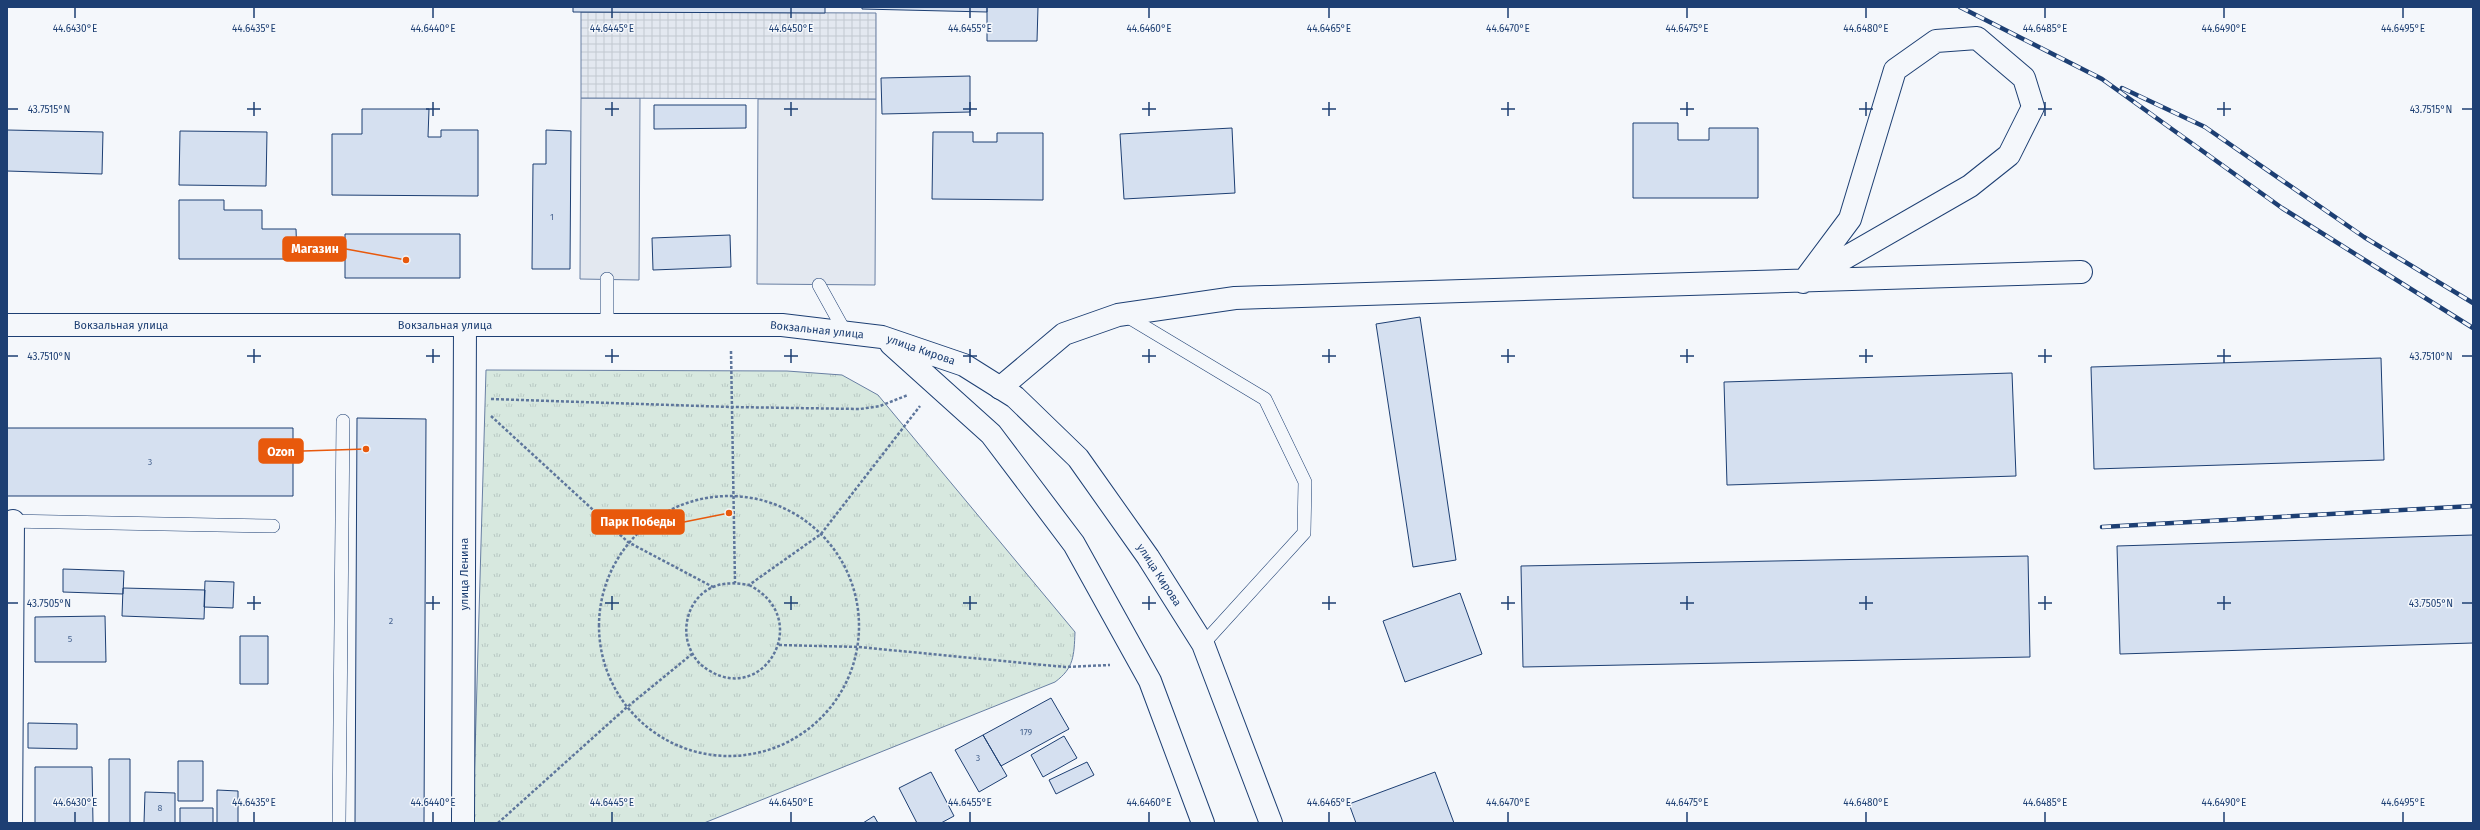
<svg xmlns="http://www.w3.org/2000/svg" width="2480" height="830" font-family="'Fira Sans',sans-serif">
<style>
.park{fill:url(#park-tufts);stroke:#687fa3}
.parking{fill:#e3e8f0;stroke:#687fa3}
.plaza{fill:url(#plaza-grid);stroke:#687fa3}
.building{fill:#d5e0f0;stroke:#1d3f73}
.lines{fill:none;stroke-linecap:round;stroke-linejoin:round}
.service-casing{stroke:#1d3f73;stroke-width:14}
.minor-casing{stroke:#1d3f73;stroke-width:24}
.tertiary-casing{stroke:#1d3f73;stroke-width:24}
.path{stroke:#5e769c;stroke-width:2.5;stroke-dasharray:3 2;stroke-linecap:butt}
.service{stroke:#f4f7fb;stroke-width:13}
.minor{stroke:#f4f7fb;stroke-width:22}
.tertiary{stroke:#f4f7fb;stroke-width:22}
.rail-casing{stroke:#1d3f73;stroke-width:4.5}
.rail{stroke:#f4f7fb;stroke-width:3;stroke-dasharray:9;stroke-linecap:butt}
.ticks{fill:none;stroke:#1d3f73;stroke-width:1.5}
.labels{text-anchor:middle;dominant-baseline:central;stroke-width:3;stroke-linejoin:round;paint-order:stroke}
.number-label{font-size:9px;fill:#4b6792}
.street-label{font-size:11px;fill:#1d3f73;stroke:#f4f7fb}
.ticks-label{font-size:10px;text-anchor:middle;fill:#1d3f73;stroke:#f4f7fb;stroke-width:3;stroke-linejoin:round;paint-order:stroke}
.leader{fill:none;stroke:#e8590c;stroke-width:1.5}
.callout-dot{fill:#e8590c;stroke:#f4f7fb;stroke-width:1.5}
.callout{fill:#e8590c;stroke:#e8590c;stroke-width:1.5}
.callout-label{font-size:12px;text-anchor:middle;font-weight:bold;fill:#fff}
</style>
<defs>
<pattern id="park-tufts" width="24" height="20" patternUnits="userSpaceOnUse"><rect width="24" height="20" fill="#d7e8df"/><path d="M3 7l-1-3M5 7V3M7 7l1-3M15 17l-1-3M17 17v-4M19 17l1-3" fill="none" stroke="#b8c8c3"/></pattern>
<pattern id="plaza-grid" width="8" height="8" patternUnits="userSpaceOnUse"><rect width="8" height="8" fill="#e3e8f0"/><path d="M0 4h8M4 0v8" fill="none" stroke="#c2c8d1"/></pattern>
</defs>
<rect width="100%" height="100%" fill="#f4f7fb"/>
<path class="park" d="M486,370L787,371L842,375L878,395L1075,632C1074,656 1074,668 1055,682L704,823H473Z"/>
<path class="parking" d="M581,98H640L639,280L580,279Z
M758,99H876L875,285L757,284Z"/>
<path class="plaza" d="M581,12L876,13V99L581,98Z"/>
<path class="building" d="M573,7H825V13L573,12Z
M862,7H987V12L862,9Z
M987,7H1038L1037,41H987Z
M970,76V112L882,114L881,78Z
M654,105H746V128L654,129Z
M362,109H429L428,137H441V130H478V196L332,195V134H362Z
M1633,123H1678V140H1709V128H1758V198H1633Z
M1232,128L1235,193L1124,199L1120,134Z
M7,130L103,132L102,174L7,171Z
M546,130L571,131L570,269H532L533,164H546Z
M180,131L267,132L266,186L179,185Z
M933,132H973V142H997V133H1043V200L932,199Z
M179,200H224V210H262V229H296L297,259H179Z
M345,234H460V278H345Z
M730,235L731,267L653,270L652,238Z
M1420,317L1456,560L1413,567L1376,324Z
M2381,358L2384,460L2094,469L2091,367Z
M2012,373L2016,476L1727,485L1724,382Z
M357,418L426,419L424,823H355Z
M7,428H293V496H7Z
M2473,535V643L2120,654L2117,546Z
M2028,556L2030,657L1523,667L1521,566Z
M63,569L124,571L123,594L63,592Z
M205,581L234,582L233,608L204,607Z
M123,588L205,590L204,619L122,616Z
M1460,593L1482,654L1405,682L1383,621Z
M105,616L106,662H35V617Z
M240,636H268V684H240Z
M1051,698L1069,729L1001,766L983,735Z
M28,723L77,724V749L28,748Z
M983,735L1007,776L979,792L955,750Z
M1064,736L1077,758L1043,777L1031,755Z
M109,759H130V823H109Z
M178,761H203V801H178Z
M1087,762L1094,775L1056,794L1049,780Z
M35,767H92L93,823H35Z
M931,772L954,816L941,823H917L899,788Z
M1435,772L1454,823H1356L1349,804Z
M217,790L238,791V823H217Z
M145,792L175,793V823H144Z
M180,808H213V823H180Z
M874,816L878,823H863Z"/>
<g class="lines">
<defs>
<path id="service" d="M607,279V325
M819,285L845,332
M1125,315L1265,399L1305,482L1304,533L1203,644
M7,521L273,526
M339,823L343,421"/>
<path id="minor" d="M1977,38L2024,78L2033,107L2009,155L1970,186L1803,282L1850,219L1895,70L1936,41Z
M1000,388L1064,334L1118,315L1235,298L2081,272
M11,823L13,521
M463,823L465,325"/>
<path id="tertiary" d="M7,325H782L882,337L964,365L1015,397L1078,458L1148,557L1203,644L1271,823
M891,344L991,434L1074,544L1150,681L1203,823"/>
</defs>
<use href="#service" class="service-casing"/>
<use href="#minor" class="minor-casing"/>
<use href="#tertiary" class="tertiary-casing"/>
<path class="path" d="M731,351L735,583
M491,399L731,407L860,409L880,406L908,395
M491,416L628,542L713,587
M599 626a130 130 0 1 1 260 0a130 130 0 1 1-260 0Z
M749,585C814,618 765,704 710,671C699,665 693,657 689,646C681,624 691,596 713,587C724,582 738,583 749,585L821,534L920,406
M779,645L859,647L1065,667L1110,665
M498,823L626,708L692,654"/>
<use href="#service" class="service"/>
<use href="#minor" class="minor"/>
<use href="#tertiary" class="tertiary"/>
<defs>
<path id="rail" d="M1960,7L2102,79L2282,208L2473,328
M2122,88L2205,127L2364,237L2473,303
M2102,527L2473,506"/>
</defs>
<use href="#rail" class="rail-casing"/>
<use href="#rail" class="rail"/>
</g>
<path class="ticks" d="M75,8V18M254,8V18M433,8V18M612,8V18M791,8V18M970,8V18M1149,8V18M1329,8V18M1508,8V18M1687,8V18M1866,8V18M2045,8V18M2224,8V18M2403,8V18M254,102V116M433,102V116M612,102V116M791,102V116M970,102V116M1149,102V116M1329,102V116M1508,102V116M1687,102V116M1866,102V116M2045,102V116M2224,102V116M8,109H18M247,109H261M426,109H440M605,109H619M784,109H798M963,109H977M1142,109H1156M1322,109H1336M1501,109H1515M1680,109H1694M1859,109H1873M2038,109H2052M2217,109H2231M2462,109H2472M254,349V363M433,349V363M612,349V363M791,349V363M970,349V363M1149,349V363M1329,349V363M1508,349V363M1687,349V363M1866,349V363M2045,349V363M2224,349V363M8,356H18M247,356H261M426,356H440M605,356H619M784,356H798M963,356H977M1142,356H1156M1322,356H1336M1501,356H1515M1680,356H1694M1859,356H1873M2038,356H2052M2217,356H2231M2462,356H2472M254,596V610M433,596V610M612,596V610M791,596V610M970,596V610M1149,596V610M1329,596V610M1508,596V610M1687,596V610M1866,596V610M2045,596V610M2224,596V610M8,603H18M247,603H261M426,603H440M605,603H619M784,603H798M963,603H977M1142,603H1156M1322,603H1336M1501,603H1515M1680,603H1694M1859,603H1873M2038,603H2052M2217,603H2231M2462,603H2472M75,812V822M254,812V822M433,812V822M612,812V822M791,812V822M970,812V822M1149,812V822M1329,812V822M1508,812V822M1687,812V822M1866,812V822M2045,812V822M2224,812V822M2403,812V822"/>
<g class="labels">
<g class="number-label">
<text x="552" y="217">1</text>
<text x="150" y="462">3</text>
<text x="391" y="621">2</text>
<text x="70" y="639">5</text>
<text x="1026" y="732">179</text>
<text x="978" y="758">3</text>
<text x="160" y="808">8</text>
</g>
<g class="street-label">
<text x="121" y="325">Вокзальная улица</text>
<text x="445" y="325">Вокзальная улица</text>
<text transform="translate(817 330) rotate(6)">Вокзальная улица</text>
<text transform="translate(921 350) rotate(19)">улица Кирова</text>
<text transform="translate(464 574) rotate(-90)">улица Ленина</text>
<text transform="translate(1159 575) rotate(57)">улица Кирова</text>
</g>
</g>
<g class="ticks-label">
<text x="75" y="32">44.6430°E</text>
<text x="254" y="32">44.6435°E</text>
<text x="433" y="32">44.6440°E</text>
<text x="612" y="32">44.6445°E</text>
<text x="791" y="32">44.6450°E</text>
<text x="970" y="32">44.6455°E</text>
<text x="1149" y="32">44.6460°E</text>
<text x="1329" y="32">44.6465°E</text>
<text x="1508" y="32">44.6470°E</text>
<text x="1687" y="32">44.6475°E</text>
<text x="1866" y="32">44.6480°E</text>
<text x="2045" y="32">44.6485°E</text>
<text x="2224" y="32">44.6490°E</text>
<text x="2403" y="32">44.6495°E</text>
<text x="49" y="113">43.7515°N</text>
<text x="2431" y="113">43.7515°N</text>
<text x="49" y="360">43.7510°N</text>
<text x="2431" y="360">43.7510°N</text>
<text x="49" y="607">43.7505°N</text>
<text x="2431" y="607">43.7505°N</text>
<text x="75" y="806">44.6430°E</text>
<text x="254" y="806">44.6435°E</text>
<text x="433" y="806">44.6440°E</text>
<text x="612" y="806">44.6445°E</text>
<text x="791" y="806">44.6450°E</text>
<text x="970" y="806">44.6455°E</text>
<text x="1149" y="806">44.6460°E</text>
<text x="1329" y="806">44.6465°E</text>
<text x="1508" y="806">44.6470°E</text>
<text x="1687" y="806">44.6475°E</text>
<text x="1866" y="806">44.6480°E</text>
<text x="2045" y="806">44.6485°E</text>
<text x="2224" y="806">44.6490°E</text>
<text x="2403" y="806">44.6495°E</text>
</g>
<path class="leader" d="M406 260L346 249M366 449L303 451M729 513L684 522"/>
<g class="callout-dot">
<circle cx="406" cy="260" r="4"/>
<circle cx="366" cy="449" r="4"/>
<circle cx="729" cy="513" r="4"/>
</g>
<g class="callout">
<rect x="283" y="237" width="63" height="24" rx="4"/>
<rect x="259" y="439" width="44" height="24" rx="4"/>
<rect x="592" y="510" width="92" height="24" rx="4"/>
</g>
<g class="callout-label">
<text x="315" y="253">Магазин</text>
<text x="281" y="456">Ozon</text>
<text x="638" y="526">Парк Победы</text>
</g>
<rect width="2480" height="830" fill="none" stroke="#1d3f73" stroke-width="16"/>
</svg>
